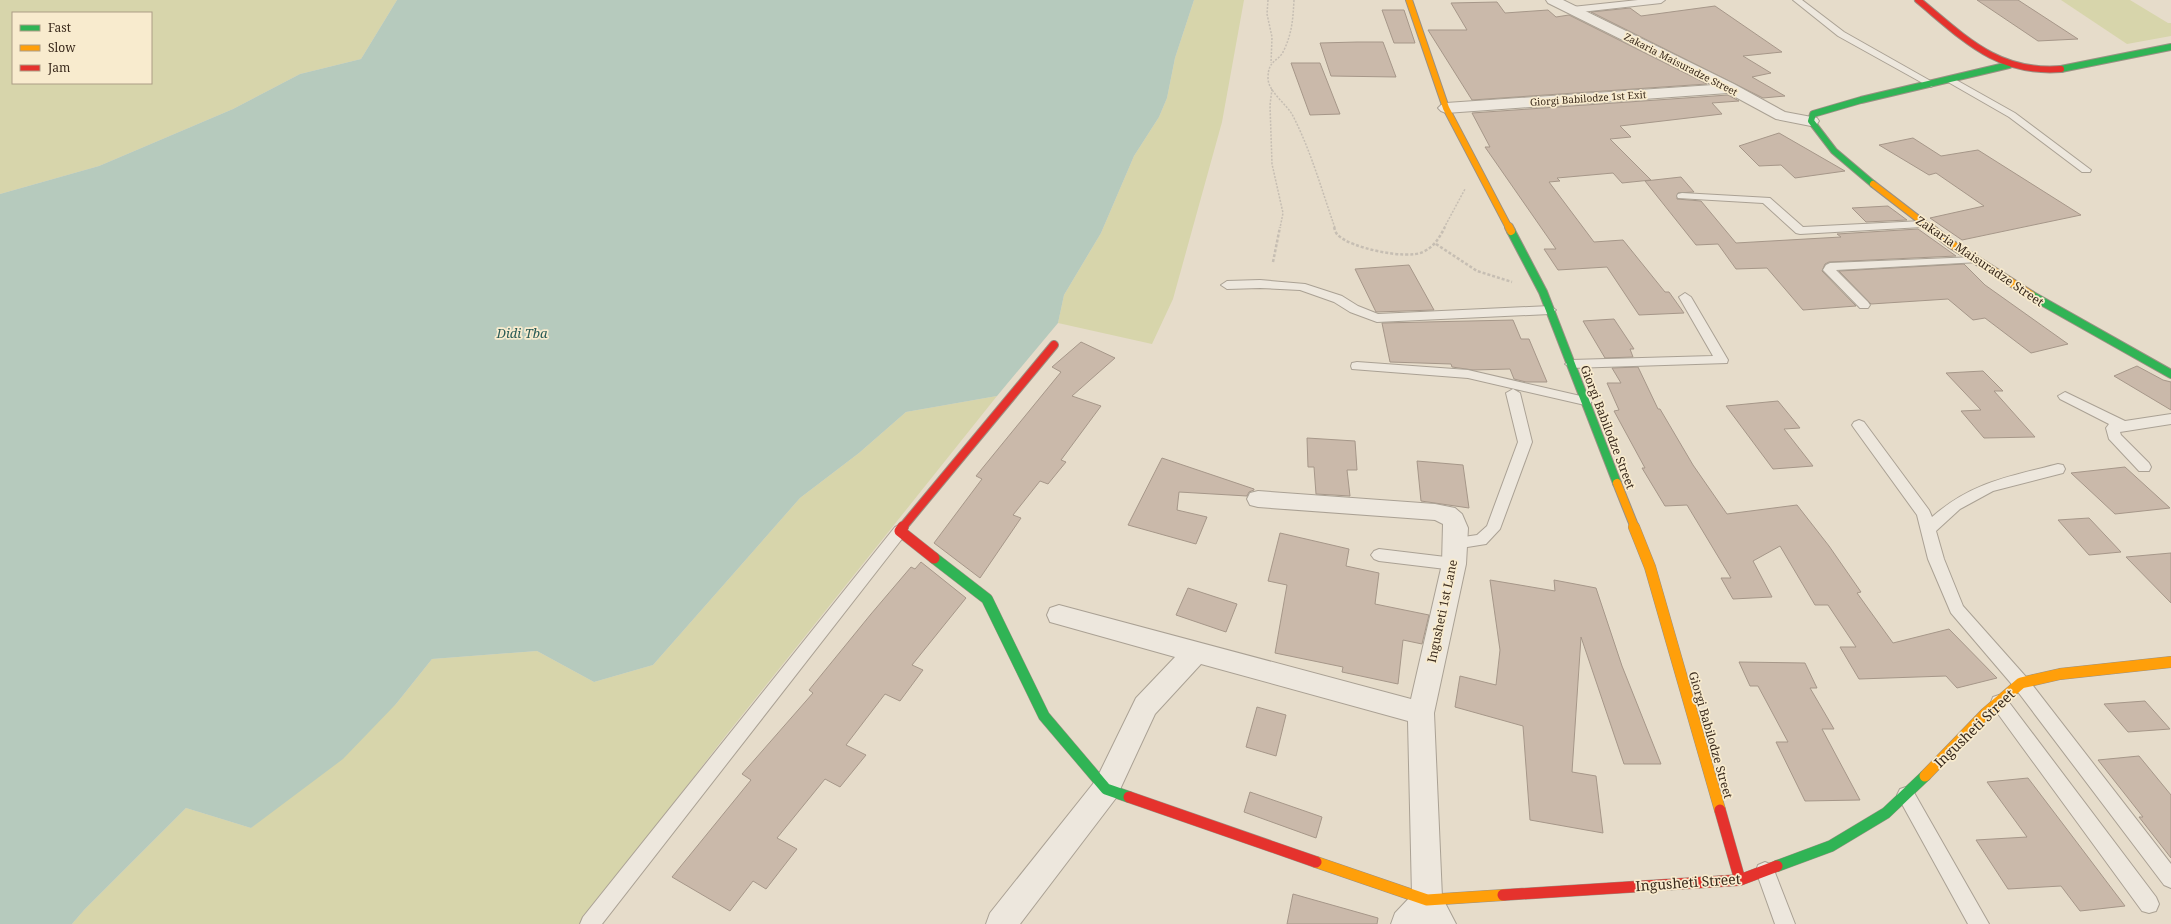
<svg xmlns="http://www.w3.org/2000/svg" width="2171" height="924" font-family="'Noto Serif',serif">
<style>
.green{fill:#d7d5ab;fill-rule:evenodd}
.water{fill:#b6cabd}
.building{fill:#cab9aa;stroke:#a69789}
.lines{fill:none;stroke-linecap:round;stroke-linejoin:round}
.lane-casing{stroke:#aaa194;stroke-width:2}
.street-casing{stroke:#aaa194;stroke-width:2}
.fast-far2-casing{stroke:#9a9083;stroke-width:8}
.fast-far1-casing{stroke:#9a9083;stroke-width:10}
.fast-casing{stroke:#9a9083;stroke-width:12}
.slow-far2-casing{stroke:#9a9083;stroke-width:8}
.slow-far1-casing{stroke:#9a9083;stroke-width:10}
.slow-casing{stroke:#9a9083;stroke-width:12}
.jam-far2-casing{stroke:#9a9083;stroke-width:8}
.jam-far1-casing{stroke:#9a9083;stroke-width:10}
.jam-casing{stroke:#9a9083;stroke-width:12}
.path-far1{stroke:#c6beb3;stroke-width:1.5;stroke-dasharray:2 1.5;stroke-linecap:butt}
.path{stroke:#c6beb3;stroke-width:2.5;stroke-dasharray:3 2;stroke-linecap:butt}
.lane{fill:#ede7dd;fill-rule:evenodd}
.street{fill:#ede7dd;fill-rule:evenodd}
.fast-far2{stroke:#30b455;stroke-width:6}
.fast-far1{stroke:#30b455;stroke-width:8}
.fast{stroke:#30b455;stroke-width:11}
.slow-far2{stroke:#ff9f0a;stroke-width:6}
.slow-far1{stroke:#ff9f0a;stroke-width:8}
.slow{stroke:#ff9f0a;stroke-width:11}
.jam-far2{stroke:#e5322d;stroke-width:6}
.jam-far1{stroke:#e5322d;stroke-width:8}
.jam{stroke:#e5322d;stroke-width:11}
.labels{text-anchor:middle;dominant-baseline:central;stroke-width:3.5;stroke-linejoin:round;paint-order:stroke}
.far-street-label{font-size:10px;fill:#39291b;stroke:#f8ebce}
.street-label{font-size:12px;fill:#39291b;stroke:#f8ebce}
.water-label{font-size:13px;font-style:italic;fill:#295b56;stroke:#f8ebce}
.near-street-label{font-size:14px;fill:#39291b;stroke:#f8ebce}
</style>
<rect width="100%" height="100%" fill="#e6dcca"/>
<path class="green" d="M0,0H397L361,59L300,74L233,109L99,166L0,194ZM13,13H151V83H13Z
M1194,0H1244L1222,122L1173,299L1152,344L1058,323L1064,295L1101,233L1134,156L1159,117L1167,98L1175,58Z
M2061,0H2130L2168,23H2171V36L2127,44Z
M997,396L727,734L580,924H72L84,910L186,808L251,828L396,704L432,659L537,651L594,682L653,665L800,498L859,453L906,412Z"/>
<path class="water" d="M397,0H1194L1175,58L1167,98L1159,117L1134,156L1101,233L1064,295L1058,323L997,396L906,412L859,453L800,498L653,665L594,682L537,651L432,659L396,704L343,759L251,828L186,808L84,910L72,924H0V194L99,166L233,109L300,74L361,59Z"/>
<path class="building" d="M1977,0H2018L2078,39L2038,41Z
M1497,2L1505,13L1548,10L1556,17L1569,15L1707,84L1472,100L1428,30H1467L1451,3Z
M1715,6L1782,52L1743,56L1771,73L1752,77L1785,96L1763,98L1591,12L1630,8L1641,16Z
M1382,10H1404L1415,43H1394Z
M1357,42H1383L1396,77L1331,76L1320,43Z
M1291,63H1320L1340,114L1310,115Z
M1728,95L1739,101L1712,103L1722,114L1620,126L1631,137L1610,139L1651,180L1622,183L1613,173L1557,178L1560,181L1549,182L1594,242L1623,240L1665,292H1669L1684,313L1639,315L1607,267L1558,270L1544,249H1556L1485,147H1490L1472,113Z
M1779,133L1845,171L1795,178L1781,165L1759,166L1739,146Z
M1913,138L1941,156L1978,150L2081,215L1962,240L1930,218L1984,206L1936,173L1929,175L1879,145Z
M1681,177L1694,192L1678,193L1677,199L1701,201L1736,243L1841,237L1837,234L1918,229L1956,256L1829,262L1825,264L1822,271L1856,306L1803,310L1767,268L1736,269L1718,244L1696,245L1645,181Z
M1888,206L1907,220L1866,222L1852,208Z
M1964,264L1985,285L2068,344L2031,353L1985,318L1973,320L1948,299L1871,304L1839,271Z
M1409,265L1434,310L1376,312L1355,269Z
M1614,319L1634,349H1630L1633,357L1605,358L1583,321Z
M1513,320L1521,339H1529L1547,382H1526L1514,379L1510,369L1473,370L1452,367L1451,364L1390,362L1382,323Z
M1081,342L1115,358L1072,396L1101,406L1061,460L1066,462L1048,484L1040,481L1013,515L1021,518L980,578L934,543L982,479L976,476L1061,372L1052,367Z
M2137,366L2163,380L2171,382V410L2114,376Z
M1638,367L1658,409H1660L1693,465L1727,514L1797,505L1829,546L1861,592L1857,593L1893,643L1949,629L1997,678L1957,688L1946,676L1859,679L1840,647H1856L1828,605H1815L1780,546L1753,561L1772,597L1733,599L1721,578H1731L1687,505L1665,506L1642,468H1645L1614,411L1619,410L1607,383H1621L1612,368Z
M1983,371L2003,391H1994L2035,437L1984,438L1961,411L1981,410L1946,373Z
M1778,401L1800,428L1784,429L1813,466L1773,469L1726,406Z
M1307,438L1355,441L1357,470H1347L1350,496L1316,494L1314,467H1308Z
M1162,458L1254,489V490L1249,492L1247,496L1179,492L1177,510L1207,517L1196,544L1128,525Z
M1417,461L1463,465L1469,508L1421,501Z
M2125,467L2170,508L2115,514L2071,473Z
M2089,518L2121,552L2089,555L2058,520Z
M1280,533L1349,549L1346,566L1379,573L1375,604L1429,615L1422,644L1403,640L1398,684L1342,672L1343,667L1275,653L1287,585L1268,581Z
M2171,553V603L2126,557Z
M921,562L966,598L912,665L923,670L900,701L885,694L846,745L866,755L840,787L825,779L777,838L797,849L766,889L753,881L730,911L672,877L751,780L742,774L813,693L809,690L871,614L911,567L915,569Z
M1490,580L1555,591L1554,580L1596,588L1622,666L1661,764H1624L1581,637L1572,772L1596,776L1603,833L1530,820L1523,726L1455,707L1460,676L1496,685L1500,650Z
M1188,588L1237,604L1226,632L1176,615Z
M1739,662L1805,663L1817,688H1810L1834,729H1822L1860,800L1805,801L1776,742H1788L1758,686H1750Z
M2145,701L2170,729L2128,732L2104,704Z
M1257,707L1286,715L1276,756L1246,747Z
M2139,756L2171,795V858L2139,817H2143L2098,760Z
M2028,778L2066,828L2125,906L2080,911L2061,886L2008,889L1976,840L2027,837L1987,782Z
M1250,792L1322,817L1316,838L1244,812Z
M1293,894L1378,918L1377,924H1287Z"/>
<g class="lines">
<defs>
<path id="lane" d="M1638,0H1665L1661,3L1572,13L1568,10L1572,7Z
M1793,0H1802L1844,32L1936,84L1931,87L1928,86L1838,36Z
M1951,77L2015,113L2091,170L2090,172H2082L2009,117L1948,82L1946,80Z
M1682,193L1770,198L1803,227L1922,221L1928,224L1922,227L1800,234L1796,233L1763,203L1678,198L1677,196L1678,194Z
M1975,257L1981,260L1979,262L1836,270L1868,302L1870,305L1868,308H1860L1823,270L1826,265L1830,263Z
M1260,280L1305,284L1342,296L1358,306L1378,314L1550,306L1556,310L1550,314L1377,322L1350,312L1334,302L1300,290L1260,288L1227,289L1221,285L1227,281Z
M1685,293L1691,297L1728,360L1727,363L1571,368L1565,364L1571,360L1713,356L1679,297Z
M1357,362L1468,370L1585,397L1590,398L1592,401L1590,404L1585,405L1468,378L1352,369L1351,366L1352,363Z
M1513,389L1520,393L1532,442L1500,529L1486,544L1455,549L1450,547L1448,543L1450,539L1477,535L1487,526L1518,442L1506,393Z
M2065,392L2125,421L2171,414V424L2120,432L2121,435L2149,463L2151,467L2149,471H2139L2109,439L2106,428L2109,424L2060,399L2058,396Z
M1859,420L1864,422L1929,510L1932,517C1972,482 2008,477 2058,464L2063,465L2065,469L2063,473L1993,491L1960,509L1936,531L1944,559L1963,606L2027,678L2171,864V888L2164,885L2015,688L1951,613L1928,559L1917,515L1854,428L1852,425L1854,422Z
M900,525L905,527L907,531L905,535L602,924H580L583,917L895,527Z
M1379,549L1454,558L1459,560L1462,564L1459,568L1454,570L1379,561L1374,559L1371,555L1374,551Z
M1999,695L2005,697L2156,897L2159,904L2156,911L2149,913L2142,911L1993,707L1991,702L1993,697Z
M1906,787L1912,789L1989,924H1968L1897,795L1900,789Z
M1765,862L1772,865L1795,924H1775L1756,871L1758,865Z"/>
<path id="street" d="M1546,0H1563L1734,84L1785,112L1817,118L1819,121L1817,124L1811,126L1776,119L1728,93L1446,113L1441,111L1438,108L1441,105L1446,103L1713,85L1548,3Z
M1258,491L1435,504L1455,508L1462,514L1468,528L1466,564L1434,713L1442,897L1456,924H1391L1395,913L1412,895L1408,721L1201,664L1155,714L1116,798L1020,924H986L990,913L1096,780L1136,698L1175,657L1050,622L1047,615L1050,608L1059,605L1411,699L1442,564L1443,524L1435,520L1258,507L1250,505L1247,499L1250,493Z"/>
<path id="fast-far2" d="M2061,69L2171,47
M1873,184L1834,151L1811,121L1813,114L1861,100L2009,65"/>
<path id="fast-far1" d="M1511,231L1543,292L1617,483
M2031,295L2171,374"/>
<path id="fast" d="M934,558L987,599L1044,716L1106,789L1129,797
M1777,866L1831,846L1886,813L1925,776"/>
<path id="slow-far2" d="M1409,0L1446,108L1509,228
M1873,184L1930,228"/>
<path id="slow-far1" d="M1509,227L1511,231
M1929,227L1951,244L2031,295
M1617,483L1635,528"/>
<path id="slow" d="M1634,527L1650,567L1720,810
M1925,776L1986,713L2021,683L2060,674L2171,662
M1316,862L1427,900L1503,895"/>
<path id="jam-far2" d="M1918,0C1964,38 1997,74 2061,69"/>
<path id="jam-far1" d="M902,528L1054,345"/>
<path id="jam" d="M903,527L900,531L934,558
M1129,797L1316,862
M1720,810L1740,880
M1503,895L1740,880L1777,866"/>
</defs>
<use href="#lane" class="lane-casing"/>
<use href="#street" class="street-casing"/>
<use href="#fast-far2" class="fast-far2-casing"/>
<use href="#fast-far1" class="fast-far1-casing"/>
<use href="#fast" class="fast-casing"/>
<use href="#slow-far2" class="slow-far2-casing"/>
<use href="#slow-far1" class="slow-far1-casing"/>
<use href="#slow" class="slow-casing"/>
<use href="#jam-far2" class="jam-far2-casing"/>
<use href="#jam-far1" class="jam-far1-casing"/>
<use href="#jam" class="jam-casing"/>
<path class="path-far1" d="M1268,0L1267,14L1272,37L1271,63
M1294,0C1293,19 1292,33 1284,50C1279,62 1268,59 1268,78C1268,92 1287,104 1293,116C1311,151 1322,191 1335,228
M1272,89L1270,105L1272,164L1283,213L1280,228
M1444,228L1465,189"/>
<path class="path" d="M1334,227C1335,230 1336,234 1338,235C1350,248 1407,260 1423,252C1435,246 1439,238 1445,227
M1436,244L1477,271L1512,282
M1273,262L1280,227"/>
<use href="#lane" class="lane"/>
<use href="#street" class="street"/>
<use href="#fast-far2" class="fast-far2"/>
<use href="#fast-far1" class="fast-far1"/>
<use href="#fast" class="fast"/>
<use href="#slow-far2" class="slow-far2"/>
<use href="#slow-far1" class="slow-far1"/>
<use href="#slow" class="slow"/>
<use href="#jam-far2" class="jam-far2"/>
<use href="#jam-far1" class="jam-far1"/>
<use href="#jam" class="jam"/>
</g>
<g class="labels">
<g class="far-street-label">
<text transform="translate(1681 64) rotate(27)">Zakaria Maisuradze Street</text>
<text transform="translate(1588 98) rotate(-4)">Giorgi Babilodze 1st Exit</text>
</g>
<g class="street-label">
<text transform="translate(1980 261) rotate(34)">Zakaria Maisuradze Street</text>
<text transform="translate(1608 427) rotate(69)">Giorgi Babilodze Street</text>
<text transform="translate(1442 611) rotate(-78)">Ingusheti 1st Lane</text>
<text transform="translate(1711 735) rotate(74)">Giorgi Babilodze Street</text>
</g>
<g class="water-label">
<text x="522" y="333">Didi Tba</text>
</g>
<g class="near-street-label">
<text transform="translate(1974 728) rotate(-44)">Ingusheti Street</text>
<text transform="translate(1688 882) rotate(-4)">Ingusheti Street</text>
</g>
</g>
<rect x="12" y="12" width="140" height="72" fill="#f8ebce" stroke="#ac9d86"/>
<rect x="20" y="25" width="20" height="6" fill="#30b455" stroke="#ac9d86"/>
<text x="48" y="32" font-size="12" fill="#39291b">Fast</text>
<rect x="20" y="45" width="20" height="6" fill="#ff9f0a" stroke="#ac9d86"/>
<text x="48" y="52" font-size="12" fill="#39291b">Slow</text>
<rect x="20" y="65" width="20" height="6" fill="#e5322d" stroke="#ac9d86"/>
<text x="48" y="72" font-size="12" fill="#39291b">Jam</text>
</svg>
